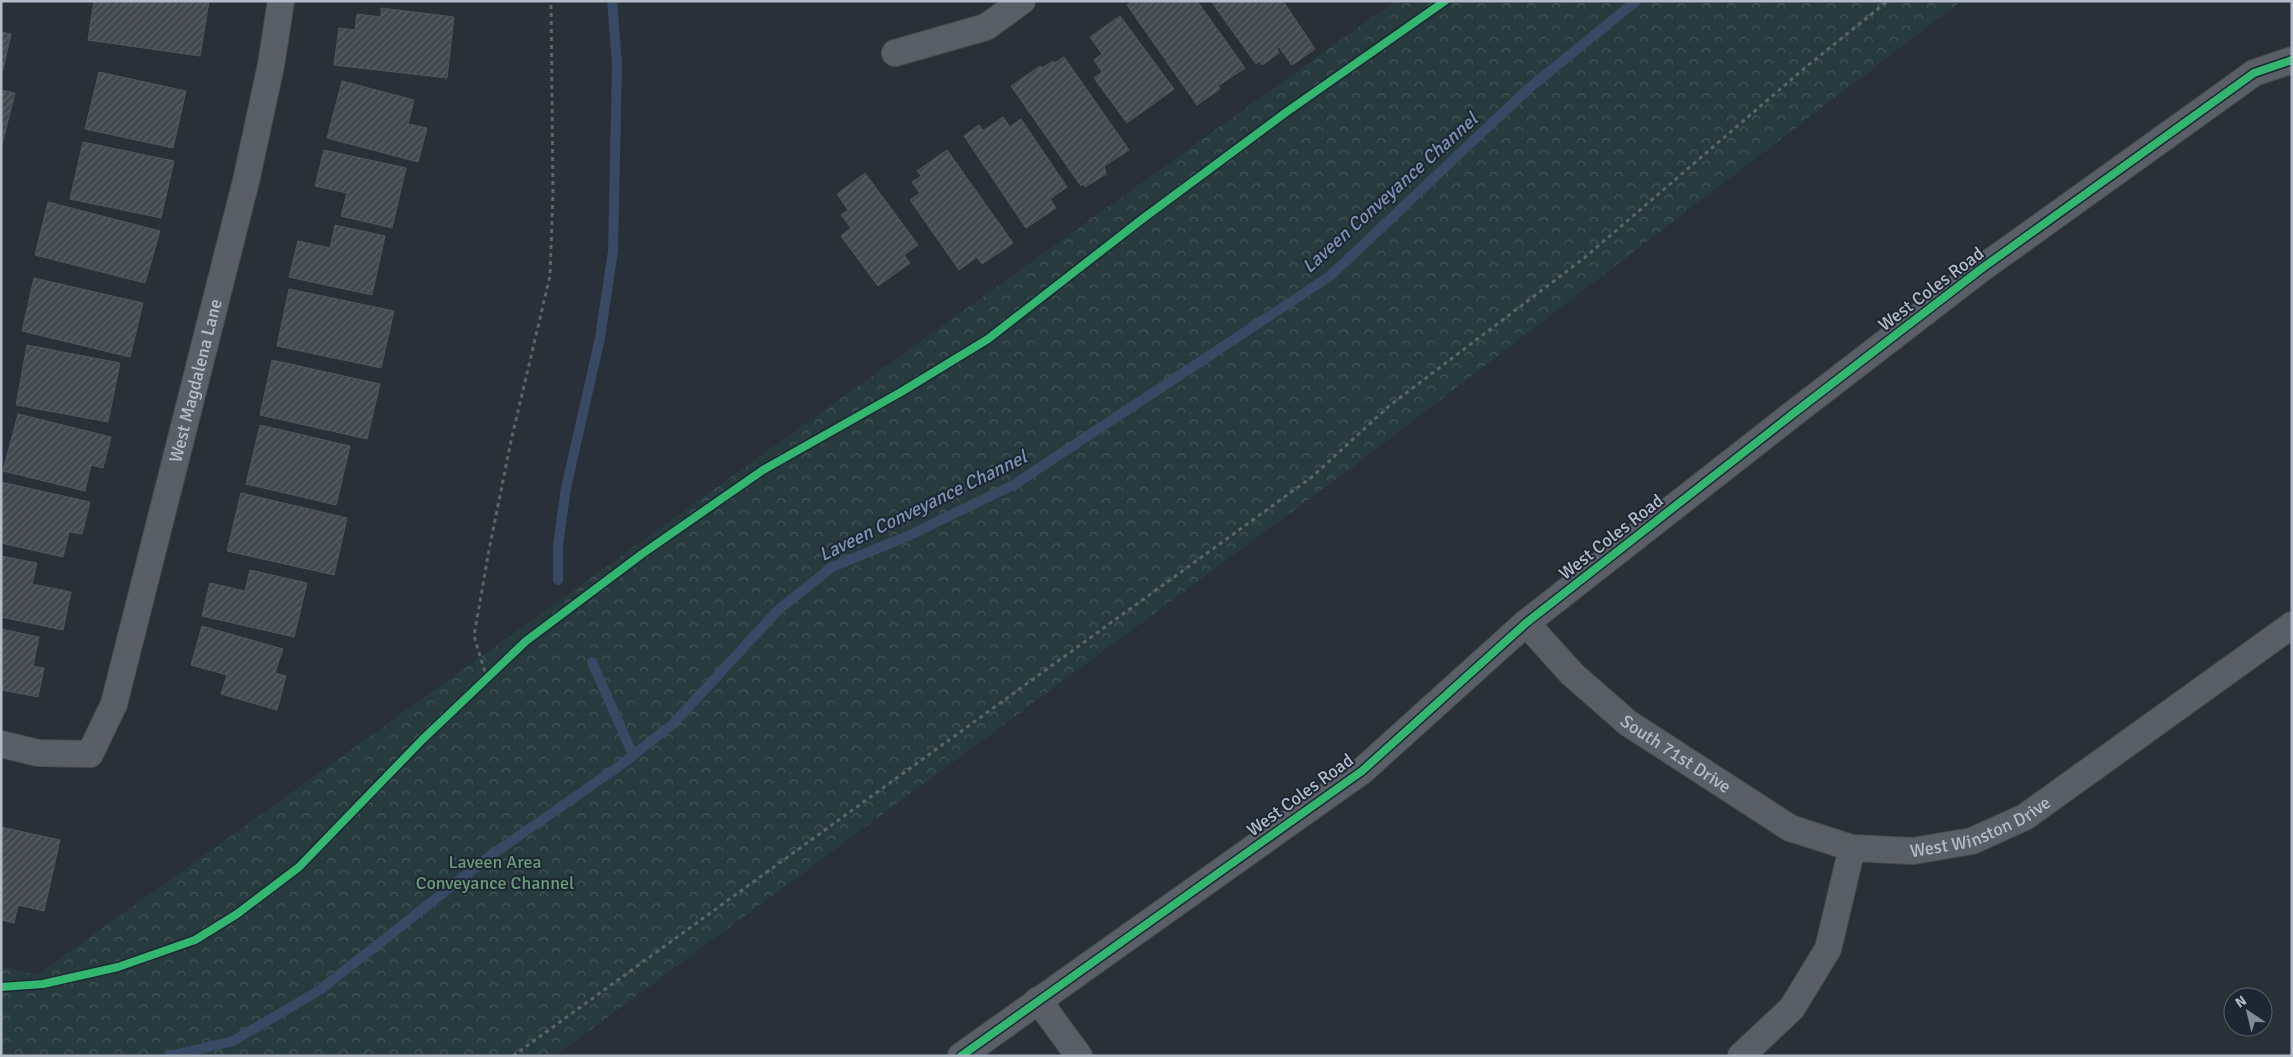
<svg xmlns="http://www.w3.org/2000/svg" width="2293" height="1057" font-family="Signika,sans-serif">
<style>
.park{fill:url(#park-crowns)}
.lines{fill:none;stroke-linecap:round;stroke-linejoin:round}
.stream{stroke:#384963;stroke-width:10}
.building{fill:url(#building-hatch);stroke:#52575f}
.minor-casing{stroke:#484c53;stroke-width:28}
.path{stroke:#5d636a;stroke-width:3;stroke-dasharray:4 4;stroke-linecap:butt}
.minor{stroke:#5a5e66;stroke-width:26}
.cycleway-casing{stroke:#1d2633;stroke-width:11}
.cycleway{stroke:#33b770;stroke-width:8}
.labels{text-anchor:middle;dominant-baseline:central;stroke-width:4;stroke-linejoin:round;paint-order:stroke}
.street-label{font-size:18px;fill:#b4bcc9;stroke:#1d2633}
.park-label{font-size:18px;fill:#6b9a76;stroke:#1d2633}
.water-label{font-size:19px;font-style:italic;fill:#7c92b1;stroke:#1d2633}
</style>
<defs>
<pattern id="park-crowns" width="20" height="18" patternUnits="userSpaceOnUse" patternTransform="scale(1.25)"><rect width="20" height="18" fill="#273a3e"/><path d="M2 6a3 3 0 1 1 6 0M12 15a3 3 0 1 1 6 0" fill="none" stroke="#445559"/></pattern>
<pattern id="building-hatch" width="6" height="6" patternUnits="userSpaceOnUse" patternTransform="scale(1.25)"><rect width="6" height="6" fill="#444950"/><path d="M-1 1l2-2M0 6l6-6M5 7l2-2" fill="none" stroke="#5d6168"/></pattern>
</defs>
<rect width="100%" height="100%" fill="#2a3038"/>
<path class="park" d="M1395,1H1961L1350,469L555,1056H1V966L37,975Z"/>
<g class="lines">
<path class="stream" d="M558,580V545L566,488L600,338L613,251L617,63L612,1
M592,662L633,755
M169,1056L233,1041L320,990L490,856L618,767L673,724L778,610L832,567L908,536L1015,484L1330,276L1528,89L1636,1"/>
</g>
<path class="building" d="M94,1H209L200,56L88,40Z
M1133,1H1197L1245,68L1218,86L1220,89L1197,105L1127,5Z
M1211,1H1283L1315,49L1292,65L1279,47L1277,49L1279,53L1262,65L1259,61L1256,64Z
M381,8L454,17L447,78L334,65L339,28L355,30L357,14L381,17Z
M1120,16L1174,89L1127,123L1094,78L1102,72L1094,60L1102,54L1090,37Z
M1,32L11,34L3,70L1,69Z
M1064,57L1129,150L1104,166L1106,174L1085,187L1083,184L1081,186L1011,86L1040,66L1042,68L1053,61L1054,63Z
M99,72L186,91L173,148L85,129Z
M342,81L414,100L408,124L427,128L418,162L327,138Z
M1,90L15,93L1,148Z
M1003,117L1010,127L1021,119L1067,187L1050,199L1056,208L1026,228L964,136L979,125L983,131Z
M83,142L174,161L161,218L70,199Z
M324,150L406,168L392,228L341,216L347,193L315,186Z
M947,150L1013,243L982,264L977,257L959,270L910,200L920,193L912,182L921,176L917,171Z
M865,173L918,245L904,255L910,263L878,286L841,236L851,228L841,215L848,210L837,194Z
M48,202L160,231L145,283L35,255Z
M335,225L385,236L372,295L289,277L298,241L330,248Z
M34,278L143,303L130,357L22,331Z
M289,289L394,311L381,368L277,346Z
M27,345L120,363L108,422L16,405Z
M272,360L380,384L367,439L260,415Z
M18,414L111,437L103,468L91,465L85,491L3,471Z
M260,425L350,446L336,505L246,484Z
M1,482L90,502L82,534L69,532L63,557L1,543Z
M241,493L347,518L334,575L227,551Z
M1,556L37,563L32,584L71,592L63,630L1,617Z
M250,570L307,583L294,637L202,616L210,583L245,591Z
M202,626L283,649L275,673L286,676L277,710L221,694L227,675L191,665Z
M1,629L39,637L33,666L44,668L38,697L1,690Z
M1,827L60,840L44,911L18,905L14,923L1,920Z"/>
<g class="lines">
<defs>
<g id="minor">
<path d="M895,53L986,27L1022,1"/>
<path id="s1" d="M1526,623L1572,674L1628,723L1790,828L1852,848"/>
<path id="s2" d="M1,744L38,753L90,754L114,704L246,181L271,65L281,1"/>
<path d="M1038,1000L1079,1056"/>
<path d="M961,1056L1362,771L1526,623L1794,413L1981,269L2254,73L2292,60"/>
<path id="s3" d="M1741,1056L1792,1008L1828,949L1852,848L1913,851L1972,841L2025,817L2292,625"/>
</g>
</defs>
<use href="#minor" class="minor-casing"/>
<path class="path" d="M487,679L474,636L489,550L511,441L550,276L553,193L551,1
M513,1056L1312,477L1389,406L1583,259L1807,66L1888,1"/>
<use href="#minor" class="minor"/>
<defs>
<path id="cycleway" d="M1,987L43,984L118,967L195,940L237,914L299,867L422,740L526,641L642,554L763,470L901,392L988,339L1141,220L1285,113L1445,1
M961,1056L1362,771L1526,623L1794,413L1981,269L2254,73L2292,60"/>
</defs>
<use href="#cycleway" class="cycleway-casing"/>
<use href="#cycleway" class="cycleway"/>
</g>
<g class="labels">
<g class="street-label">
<text transform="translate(1931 289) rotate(-37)">West Coles Road</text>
<text stroke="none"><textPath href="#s2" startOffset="479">West Magdalena Lane</textPath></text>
<text transform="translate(1611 537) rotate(-38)">West Coles Road</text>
<text stroke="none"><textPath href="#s1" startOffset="200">South 71st Drive</textPath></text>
<text transform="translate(1300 795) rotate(-36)">West Coles Road</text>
<text stroke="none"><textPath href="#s3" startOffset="376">West Winston Drive</textPath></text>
</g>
<g class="park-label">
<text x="495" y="862">Laveen Area<tspan x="495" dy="21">Conveyance Channel</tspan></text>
</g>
<g class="water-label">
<text transform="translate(1390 193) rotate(-42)">Laveen Conveyance Channel</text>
<text transform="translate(923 506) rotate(-26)">Laveen Conveyance Channel</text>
</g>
</g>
<rect width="2293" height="1057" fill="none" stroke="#b4bcc9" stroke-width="5"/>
<g transform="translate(2248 1012) rotate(325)"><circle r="24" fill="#1d2633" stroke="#59626f"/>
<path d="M0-4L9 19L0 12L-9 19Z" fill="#848b96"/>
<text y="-8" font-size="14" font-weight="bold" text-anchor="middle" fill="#b4bcc9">N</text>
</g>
</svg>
